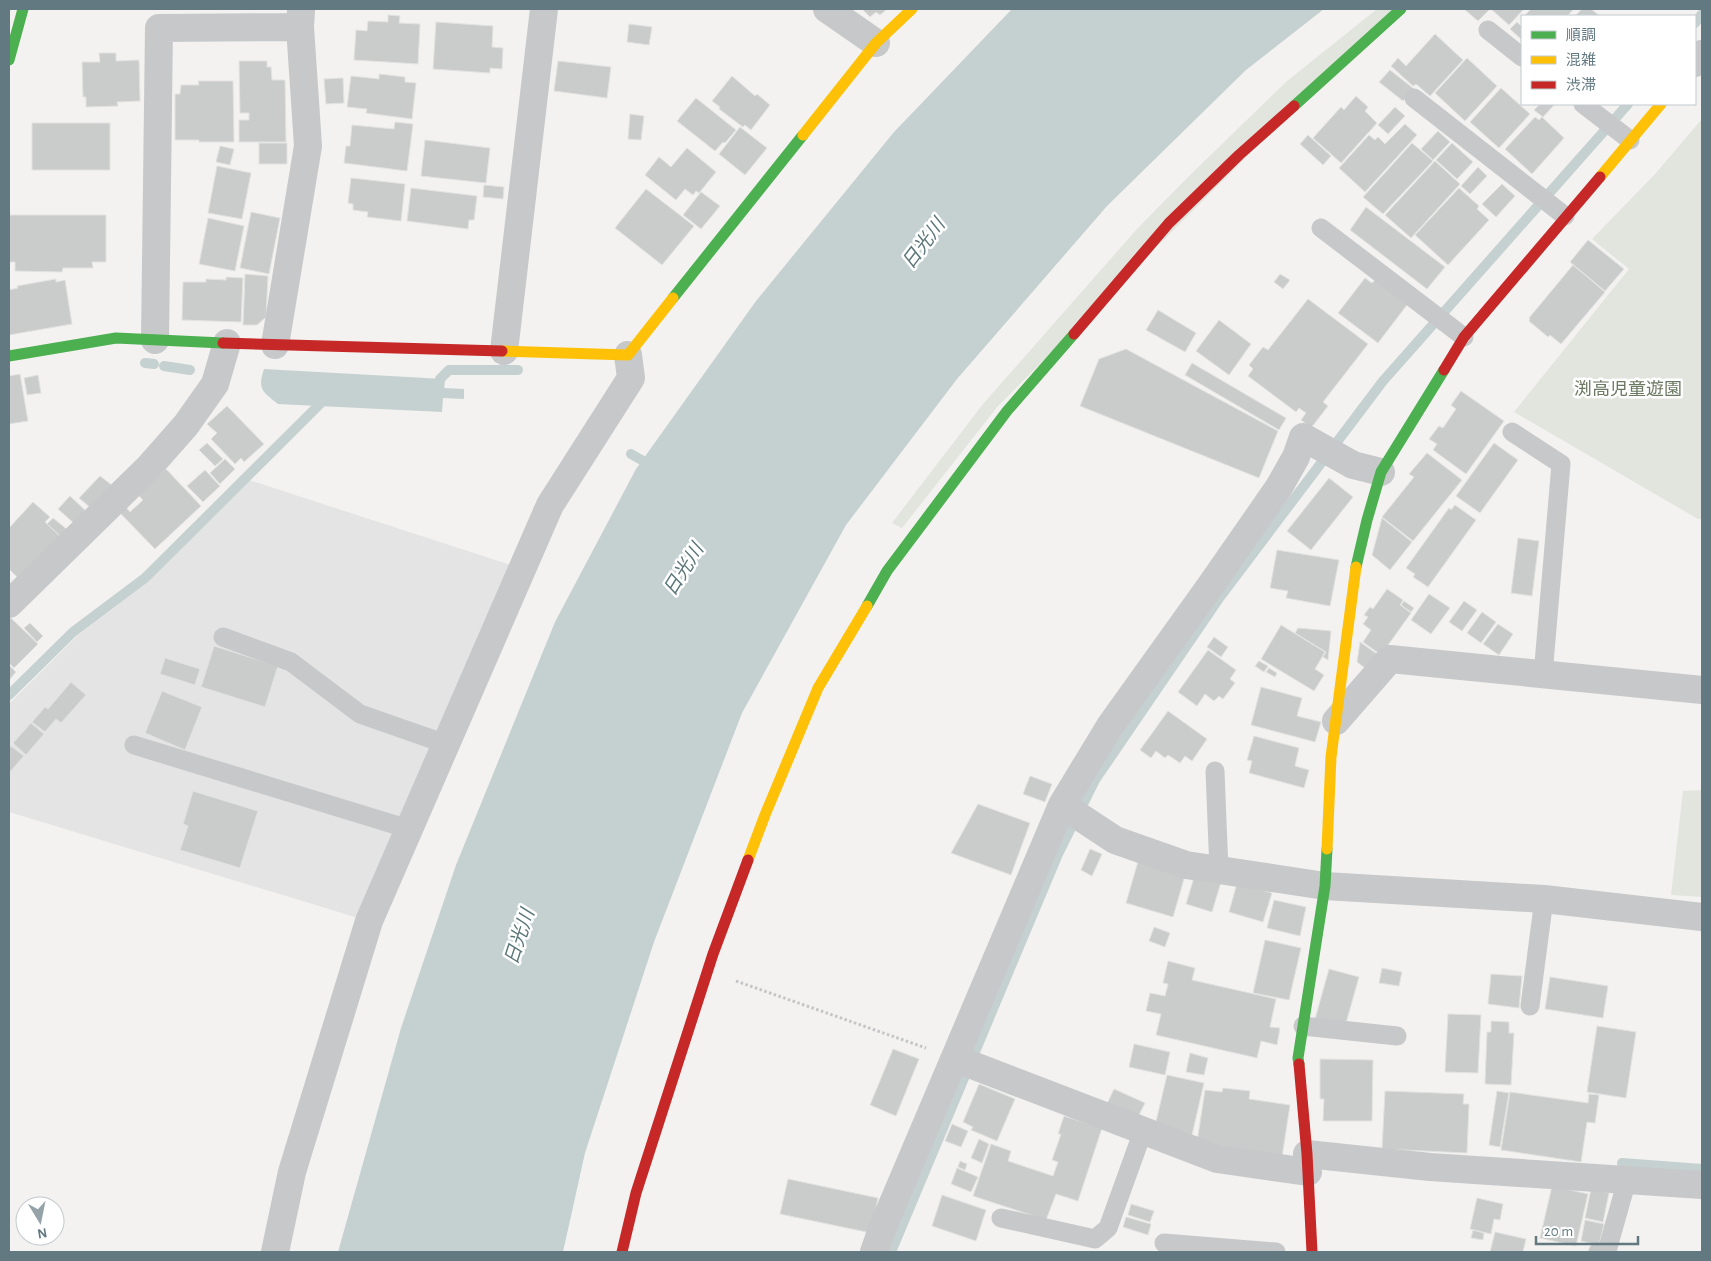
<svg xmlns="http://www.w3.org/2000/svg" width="1711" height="1261" font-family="'Alegreya Sans','Noto Sans JP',sans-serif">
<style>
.built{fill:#e3e4e3}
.green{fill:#e2e4de}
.water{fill:#c5d1d0}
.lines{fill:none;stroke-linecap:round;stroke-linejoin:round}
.stream{stroke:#c5d1d0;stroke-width:10}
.building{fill:#cacccc;stroke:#e2e2e0}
.path{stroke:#c4c5c6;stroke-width:3;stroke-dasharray:2.5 2.5;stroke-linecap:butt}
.lane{stroke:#c7c8c9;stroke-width:19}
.street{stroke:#c7c8c9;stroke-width:28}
.fast{stroke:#4caf50;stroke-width:11}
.slow{stroke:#ffc107;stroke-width:11}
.jam{stroke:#c62828;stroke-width:11}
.labels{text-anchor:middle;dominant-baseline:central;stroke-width:5;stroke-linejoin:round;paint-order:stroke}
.park-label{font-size:18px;fill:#6b7862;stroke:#fff}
.water-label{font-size:19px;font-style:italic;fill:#5a7678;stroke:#fff}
</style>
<rect width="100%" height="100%" fill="#f3f2f0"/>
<path class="built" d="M249,480L511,565L371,894L355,917L9,812V704L78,635L143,586Z"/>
<path class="green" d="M1377,9H1394L998,406L902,528L892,523L983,404L1137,229L1186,179L1287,81Z
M1702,119V519H1698L1514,412L1629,269L1592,239L1656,173Z
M1702,790V897L1671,895L1683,791Z"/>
<path class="water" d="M1012,9H1324L1246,70L1107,206L957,379L846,525L742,713L654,942L585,1153L563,1252H338L401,1028L456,865L555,622L636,469L756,301L894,132Z
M264,369L444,379V388L464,389V399L443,398L442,412L278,404C263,392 257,390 264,369Z"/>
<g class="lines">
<path class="stream" d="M1695,23L1702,14
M145,363L154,364
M164,366L190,370
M439,392L440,379L449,370H518
M631,454L654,467
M9,695L73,632L145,578L327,397
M1622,1163L1702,1169
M891,1252L1058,854L1095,780L1220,597L1383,381L1628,104"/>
</g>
<path class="building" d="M862,9H887L880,15L876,12L870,17Z
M1464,9H1487L1489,10L1478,21Z
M1491,9H1524L1509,25Z
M1531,9H1574L1567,16H1524Z
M1582,9H1591L1600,16H1575Z
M388,15L400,16L399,23L420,24L418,64L354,60L356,30L367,31L368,21L388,22Z
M436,22L493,26L492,47L503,48L502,69L490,68V73L433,69Z
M1517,22L1522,27V40L1510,29Z
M629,24L652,27L649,45L627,42Z
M1435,34L1463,60L1430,96L1416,84L1413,86L1391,66L1398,58L1406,66Z
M99,53H116V61L139,60L140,101L117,102L118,106L86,107V97H83L82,62H100Z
M1467,58L1497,86L1465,121L1435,93Z
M239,61H267V67H271L272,80H285L286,142H239V120H249V113H240Z
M558,61L611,67L607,98L554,91Z
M1390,70L1414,89L1403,101L1379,82Z
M379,74L405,77V82L416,83L412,119L366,113L367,109L347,107L351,76L379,79Z
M732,76L755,96L757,94L770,105L751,130L745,125L743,127L719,109L720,107L712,101Z
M343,78L344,103L326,104L324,79Z
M198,81H233L234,142H199V140H175V94H180L181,85H199Z
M1501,88L1530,114L1499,148L1470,122Z
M1356,96L1368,107L1365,111L1377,123L1341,163L1313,138L1341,107L1344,110Z
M696,98L736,130L725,143L723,142L715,151L677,121Z
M1540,104H1555L1543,117L1534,110Z
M1395,107L1405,116L1388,134L1378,125Z
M630,114L644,116L641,140L628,139Z
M1535,117L1539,120L1542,117L1564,138L1532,174L1505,149Z
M395,122L413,124L407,171L344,163L346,146H350L352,125L394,129Z
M32,123H110V170H32Z
M1405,124L1417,135L1365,192L1339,168L1369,135L1375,140L1378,137L1385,144Z
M740,127L767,148L745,175L719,154Z
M1438,131L1450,142L1433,160L1421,149Z
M1308,135L1331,156L1323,165L1300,144Z
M425,140L490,148L486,183L421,176Z
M259,143H287V164H259Z
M1412,143L1433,161L1383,214L1363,197Z
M1452,143L1473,162L1457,179L1436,160Z
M220,146L234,149L230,165L216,162Z
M687,148L716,172L699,193L696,191L693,195L685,189L676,200L645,175L659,157L671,167Z
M1435,161L1460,184L1411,238L1385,215Z
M217,166L251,173L242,219L208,213Z
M1478,167L1487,176L1470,194L1461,186Z
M351,178L405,184L401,221L367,217L368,212L353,210V204L348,203Z
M1502,184L1515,196L1496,217L1482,204Z
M484,185L504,187L503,199L483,197Z
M411,188L477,196L474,220H469L468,229L407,221Z
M1459,188L1479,206L1477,209L1489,220L1448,265L1415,235Z
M646,189L694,226L662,265L615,228Z
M701,192L720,206L701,229L683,215Z
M1366,207L1445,267L1427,289L1350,230Z
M251,212L280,218L269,274L240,268Z
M9,215H106V262H92L93,268H63L62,272L15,271V262H9Z
M208,218L244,226L235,271L199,264Z
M1588,240L1624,269L1605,291L1570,262Z
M1573,265L1605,292L1561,344L1550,335L1548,337L1529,321L1530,319L1529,318Z
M245,274L268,276L266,317L257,325H243Z
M1280,274L1290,280L1283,289L1274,282Z
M226,277L243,278L241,322L182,320L183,282H206V279L226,280Z
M1378,277L1410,301L1378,343L1338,313L1365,278L1372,283Z
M56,279V282L65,280L72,324L9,335V290L18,288L17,286Z
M1308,299L1368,344L1323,402L1328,406L1311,428L1301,420L1306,413L1299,408L1296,412L1248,376L1253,369L1249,365L1263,347L1268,350Z
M1158,310L1196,333L1185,352L1146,330Z
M1219,320L1251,344L1229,375L1196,351Z
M1126,349L1278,431L1259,478L1080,406L1099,359Z
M1192,363L1286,418L1279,430L1185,375Z
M20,374L28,421L9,424V376Z
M38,375L41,393L27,395L24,378Z
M1461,391L1504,421L1466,474L1433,450L1437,444L1429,439L1439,426L1443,428L1456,409L1451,405Z
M227,406L264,444L244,462L241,458L235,464L211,439L217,433L207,424Z
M207,443L223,459L215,466L199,450Z
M1494,443L1518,460L1480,513L1456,496Z
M1427,453L1462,480L1413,541L1382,517L1414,477L1409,474Z
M225,459L235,469L220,484L210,473Z
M166,469L201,506L155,549L119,512L125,506L130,512L143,500L136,493L149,486Z
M205,470L220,486L203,502L187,486Z
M100,476L113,486L92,509L79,498Z
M1329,478L1353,497L1311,550L1287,531Z
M70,496L88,513L77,526L58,509Z
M33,502L50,517L45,522L62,538L22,582L9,569V528Z
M1455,505L1476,520L1428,587L1413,577L1415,574L1406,568L1449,508L1451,510Z
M53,518L69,531L62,538L47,524Z
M1382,518L1412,542L1390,570L1372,555Z
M1518,538L1539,541L1532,596L1511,593Z
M1277,550L1339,560L1330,606L1286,598L1288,591L1270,588Z
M1387,589L1403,600L1400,605L1411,613L1381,655L1363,642L1371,630L1363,624L1368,617L1364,615L1370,607L1373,609Z
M1429,594L1450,608L1431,634L1411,620Z
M1404,601L1414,608L1411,612L1401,605Z
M1464,601L1477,610L1462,631L1449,622Z
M1482,612L1496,622L1481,643L1467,633Z
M11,618L38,644L14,668L9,663V620Z
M30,623L43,636L37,642L24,628Z
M1498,624L1513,634L1499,655L1483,644Z
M1281,625L1325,652L1315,669L1324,675L1314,691L1261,659Z
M1298,628L1331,631L1328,660L1323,657L1326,652L1295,633Z
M1214,637L1228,647L1221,657L1207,647Z
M1360,642L1380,656L1369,671L1357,662Z
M214,646L278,666L265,707L201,687Z
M1208,650L1236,670L1230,679L1235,683L1223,699L1219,696L1214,701L1205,694L1197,706L1178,692Z
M165,658L200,669L195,685L160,674Z
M1259,661L1268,666L1264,672L1255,666Z
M9,665L16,672L9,680Z
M1269,668L1277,673L1275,677L1266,672Z
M71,682L86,695L61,723L56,719L45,732L32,722L45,707L48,709Z
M1261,687L1302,698L1297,716L1321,722L1315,742L1251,725Z
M162,691L202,707L185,750L145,733Z
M1168,711L1207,739L1192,761L1185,756L1180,763L1168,755L1165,758L1156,751L1151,758L1140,750Z
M31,723L44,734L26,755L13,743Z
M1254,736L1299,748L1295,766L1309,770L1304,788L1249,773L1252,761L1247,760Z
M11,746L24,756L9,773V749Z
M1030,776L1052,784L1045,802L1023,794Z
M193,791L258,811L240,868L180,850L188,826L183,824Z
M978,804L1030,823L1011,875L951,853Z
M1090,849L1102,854L1092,876L1081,870Z
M1139,858L1186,872L1173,917L1126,903Z
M1195,874L1221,882L1212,912L1186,904Z
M1237,883L1272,893L1263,922L1229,912Z
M1274,900L1306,907L1300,936L1267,928Z
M1154,927L1170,933L1165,947L1149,941Z
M1265,940L1301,948L1289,1000L1253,993Z
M1168,961L1195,968L1192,980L1276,999L1270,1027L1280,1028L1277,1045L1261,1041L1257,1058L1156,1035L1161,1014L1146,1011L1150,993L1165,996L1168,984L1163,983Z
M1382,968L1402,972L1399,986L1379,983Z
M1329,969L1359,977L1345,1027L1315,1019Z
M1491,974L1522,976L1519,1008L1488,1004Z
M1550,977L1608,986L1603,1018L1545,1009Z
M1448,1014L1481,1015L1478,1073L1445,1072Z
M1491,1021L1509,1022V1033H1514L1511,1085L1485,1084L1487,1032H1491Z
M1597,1026L1636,1032L1626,1098L1587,1092Z
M1134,1044L1170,1052L1165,1075L1129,1067Z
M893,1049L919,1059L896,1116L870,1105Z
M1190,1053L1208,1058L1204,1075L1186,1072Z
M1320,1059L1373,1060L1372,1121H1323L1324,1099H1320Z
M1167,1075L1204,1083L1192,1135L1155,1126Z
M979,1084L1015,1099L997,1141L971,1130L973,1127L963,1122Z
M1223,1088L1250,1091L1249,1099L1290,1105L1282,1157L1197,1142L1205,1090L1222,1092Z
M1114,1089L1145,1103L1135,1123L1104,1110Z
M1385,1091L1464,1094L1463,1104H1469L1467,1153L1382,1149Z
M1497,1091L1509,1093L1500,1147L1489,1145Z
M1510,1092L1588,1103L1589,1094L1599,1095L1595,1123L1587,1122L1581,1162L1501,1150Z
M1064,1116L1102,1128L1078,1201L1056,1194L1046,1220L973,1196L991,1144L1011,1151L1008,1161L1053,1176L1058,1162L1052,1160L1061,1134H1058Z
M952,1124L968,1131L961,1147L945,1141Z
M979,1139L989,1144L982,1163L971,1158Z
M960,1161L967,1164L965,1170L958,1167Z
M957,1168L978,1177L971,1192L951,1184Z
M788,1179L878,1198L871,1233L780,1214Z
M1552,1186L1588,1194L1576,1246L1540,1238Z
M1591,1189L1609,1193L1603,1222L1585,1218Z
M942,1195L986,1210L976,1241L932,1226Z
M1477,1198L1503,1204L1500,1220L1494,1219L1491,1234L1470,1229Z
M1131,1204L1154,1211L1150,1222L1128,1215Z
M1126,1217L1151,1224L1148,1235L1123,1227Z
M1585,1220L1604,1224L1599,1245L1581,1241Z
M1473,1230L1484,1233L1483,1240L1471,1238Z
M1495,1232L1526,1239L1523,1252H1490Z"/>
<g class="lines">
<path class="path" d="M736,981L926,1048"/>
<path class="lane" d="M1488,30L1522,57
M1414,98L1565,216
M1583,104L1630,140
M1321,228L1464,337
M1512,432L1561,464L1543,675
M223,637L291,662L360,714L446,744
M134,745L409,829
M1215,771L1219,871
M1530,1006L1544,899
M1303,1026L1397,1036
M1001,1218L1095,1239L1108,1228L1143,1131
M1164,1243L1276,1252
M1598,1252L1607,1251L1627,1180"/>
<path class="street" d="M827,9L876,43
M1695,63L1702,54
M155,340L159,28L300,27
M275,345L308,146L300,27L301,10
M504,351L544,9
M9,604L149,467L186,425L215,384L227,343
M1336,721L1390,659L1702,690
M1062,805L1115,840L1186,865L1325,886L1544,899L1702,917
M959,1060L1217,1159L1308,1172
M1307,1154L1430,1167L1702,1185
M275,1252L292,1172L369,921L550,505L631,378L628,355
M874,1252L882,1229L1062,805L1110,726L1211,585L1279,487L1296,457L1303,437L1353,465L1381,472"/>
<path class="fast" d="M9,60L23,9
M1294,106L1401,9
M673,298L803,135
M9,356L116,338L223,343
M1356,567L1367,520L1381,472L1444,370
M867,606L887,571L1007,411L1074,334
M1299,1064L1298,1058L1325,886L1327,849"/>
<path class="slow" d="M803,135L876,43L912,9
M1600,177L1661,104
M502,351L628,355L673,298
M1327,849L1331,757L1356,567
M748,860L765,815L818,688L867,606"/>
<path class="jam" d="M1074,334L1169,223L1239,155L1294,106
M223,343L502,351
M1444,370L1464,337L1600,177
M1299,1064L1307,1154L1312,1252
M622,1252L636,1193L713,954L748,860"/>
</g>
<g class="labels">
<g class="park-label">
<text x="1628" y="390">渕高児童遊園</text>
</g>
<g class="water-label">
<text transform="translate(924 244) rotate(-53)">日光川</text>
<text transform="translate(684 570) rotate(-58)">日光川</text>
<text transform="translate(520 937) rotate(-72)">日光川</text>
</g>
</g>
<rect width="1711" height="1261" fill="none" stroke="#637981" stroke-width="20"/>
<rect x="1521" y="15" width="175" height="90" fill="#ffffff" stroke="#c1c9cd"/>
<rect x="1531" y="31" width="25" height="8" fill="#4caf50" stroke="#c1c9cd"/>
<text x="1566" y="40" font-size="15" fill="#637981">順調</text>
<rect x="1531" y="56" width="25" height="8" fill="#ffc107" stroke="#c1c9cd"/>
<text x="1566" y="65" font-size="15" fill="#637981">混雑</text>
<rect x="1531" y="81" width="25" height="8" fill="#c62828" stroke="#c1c9cd"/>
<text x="1566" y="90" font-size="15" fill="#637981">渋滞</text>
<g transform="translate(40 1221) rotate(170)"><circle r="24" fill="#ffffff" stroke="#c1c9cd"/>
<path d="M0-4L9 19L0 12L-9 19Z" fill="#95a3a8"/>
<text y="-8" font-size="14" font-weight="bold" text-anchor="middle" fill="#637981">N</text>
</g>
<path d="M1536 1236v8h102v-8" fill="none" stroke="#637981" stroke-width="2.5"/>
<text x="1544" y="1236" font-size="15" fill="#637981" stroke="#ffffff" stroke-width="4" paint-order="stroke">20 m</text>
</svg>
